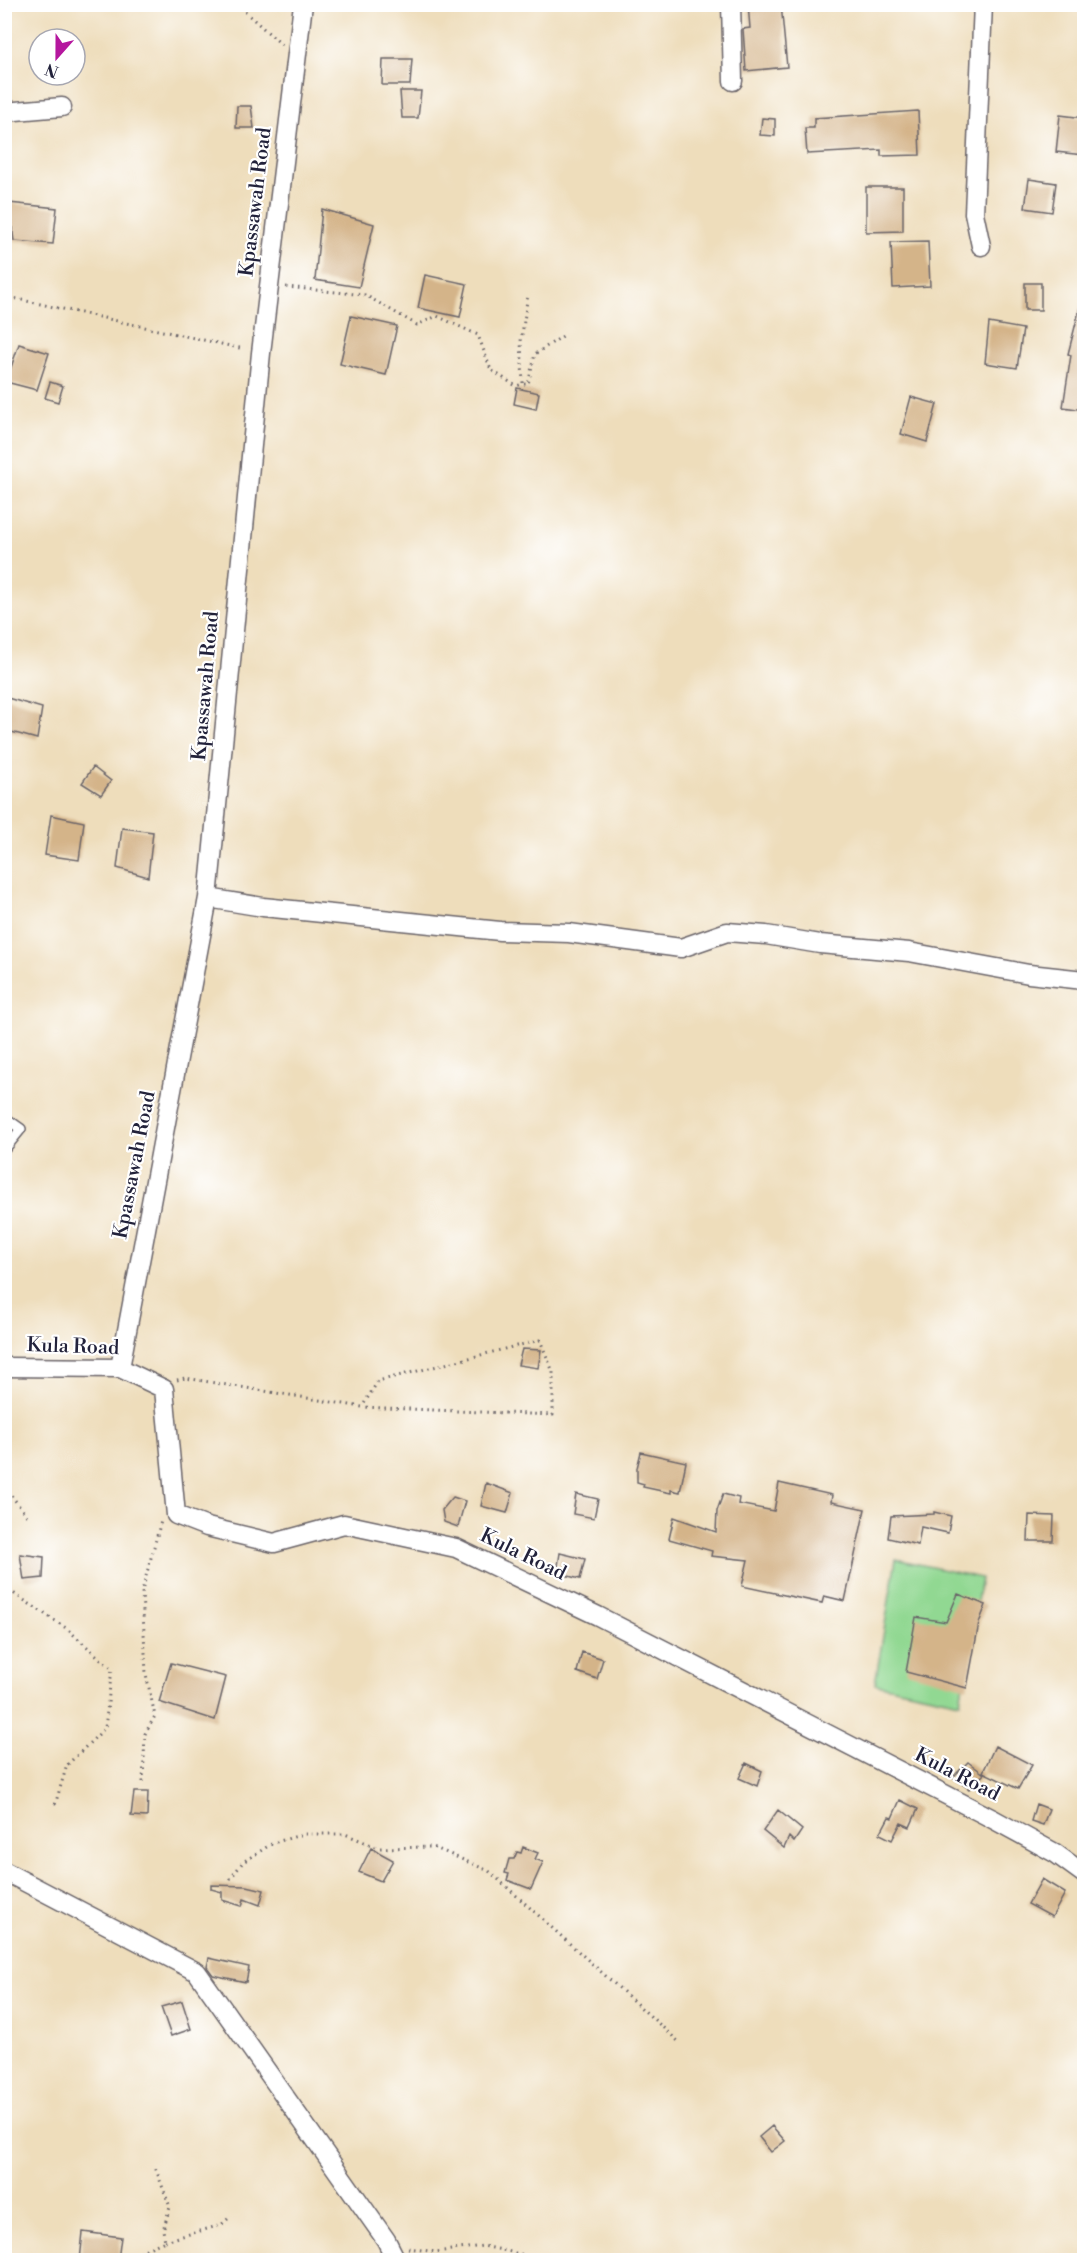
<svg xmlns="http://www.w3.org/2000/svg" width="1089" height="2265" font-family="'Libre Bodoni',serif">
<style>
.pitch{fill:#91d892;stroke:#5a7d66;stroke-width:1.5}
.building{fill:#d4b489}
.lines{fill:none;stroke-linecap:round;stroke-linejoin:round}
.lane-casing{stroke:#696368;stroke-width:12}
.street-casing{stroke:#696368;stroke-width:21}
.path{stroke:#696368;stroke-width:3;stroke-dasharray:1.5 4.5;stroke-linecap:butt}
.lane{stroke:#fff;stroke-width:9}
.street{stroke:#fff;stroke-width:18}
.labels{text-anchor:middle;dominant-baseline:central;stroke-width:4.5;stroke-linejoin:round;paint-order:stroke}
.street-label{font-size:20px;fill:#22223b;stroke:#fff}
</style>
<rect width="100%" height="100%" fill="#fff"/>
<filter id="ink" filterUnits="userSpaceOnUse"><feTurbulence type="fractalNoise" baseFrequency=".0167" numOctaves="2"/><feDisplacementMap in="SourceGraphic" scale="12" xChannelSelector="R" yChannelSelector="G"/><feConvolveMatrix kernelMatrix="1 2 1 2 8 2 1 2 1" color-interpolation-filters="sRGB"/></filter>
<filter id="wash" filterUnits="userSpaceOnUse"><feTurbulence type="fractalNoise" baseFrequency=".008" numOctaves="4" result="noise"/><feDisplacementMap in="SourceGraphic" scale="24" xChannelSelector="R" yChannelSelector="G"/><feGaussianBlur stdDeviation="1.35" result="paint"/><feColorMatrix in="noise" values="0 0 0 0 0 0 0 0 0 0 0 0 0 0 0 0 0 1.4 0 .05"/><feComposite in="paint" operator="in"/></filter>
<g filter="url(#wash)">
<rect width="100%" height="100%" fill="#edb"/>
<path class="pitch" d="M896,1559L981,1578L960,1702L875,1684Z"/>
<g id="blocks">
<path class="building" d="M748,4H781L787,67L746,71L743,29L750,28Z
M383,59H412L410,85H382Z
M400,91H421L418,118H402Z
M237,106H251L254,128H236Z
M918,111L920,155L881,156V150L807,154L805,128H814V118Z
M1060,115L1084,118V155L1056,152Z
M762,118L775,119V136L760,135Z
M1029,179L1056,183L1052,212L1025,208Z
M866,187H903V231L866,232Z
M9,203L57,208L53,244L14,241Z
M322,209L374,224L359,287L315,280Z
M928,241L930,286L893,288L891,242Z
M425,275L467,284L460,317L418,308Z
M1025,283H1041V310H1025Z
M1080,307H1084V410L1063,407L1071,355L1068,354Z
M351,316L397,326L386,375L340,364Z
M989,323L1023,329L1017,368L985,363Z
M19,344L49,353L37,390L6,382Z
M50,382L63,386L58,402L45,398Z
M517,388L539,393L536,409L514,404Z
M911,397L937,404L927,442L901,434Z
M4,697L42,708L37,739L4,730Z
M93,767L111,781L101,795L82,783Z
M51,815L84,822L79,860L45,855Z
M122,828L153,832L148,877L117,868Z
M522,1349L541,1350L538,1368L518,1365Z
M641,1452L686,1462L680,1492L671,1490V1493L643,1487L644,1484L637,1482V1468Z
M486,1483L513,1493L507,1513L481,1506Z
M779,1483L832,1495L831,1502L865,1509L845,1601L824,1596L822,1603L742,1586L748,1560L711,1556L712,1551L669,1539L674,1517L716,1532L717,1511L723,1494L739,1498L738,1504L774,1511Z
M576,1494L598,1499L594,1518L573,1514Z
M453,1497L465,1501L458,1527L444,1522L442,1510Z
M934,1512L951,1516L948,1533L921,1527L918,1545L888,1538L891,1516L934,1514Z
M1029,1515L1054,1516L1053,1541H1028Z
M560,1553L585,1559L580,1579L557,1573Z
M20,1554L44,1557L43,1578L24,1580Z
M958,1594L986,1605L979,1623L967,1688L906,1672L916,1617L946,1622Z
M582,1652L603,1659L597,1679L577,1672Z
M171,1663L226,1677L215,1720L159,1702Z
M995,1746L1032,1765L1018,1789L983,1772Z
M968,1762L984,1774L969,1789L953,1777Z
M746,1763L762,1771L757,1786L739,1778Z
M134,1792H148L147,1817L131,1816Z
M900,1800L918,1809L910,1827L901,1823L892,1840L880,1834L889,1817L892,1818Z
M1036,1804L1049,1809L1043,1825L1031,1821Z
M778,1810L802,1830L794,1842L789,1837L784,1848L763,1831Z
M523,1847L538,1853L535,1859L543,1862L531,1889L507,1880L509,1874L505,1873L509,1859H514L517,1852L521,1853Z
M371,1848L393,1860L381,1881L359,1872Z
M1042,1879L1065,1893L1052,1917L1028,1904Z
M211,1885L247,1886L264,1890L260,1905L244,1899L242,1906L222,1900V1892L211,1889Z
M209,1958L249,1967L246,1982L213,1975L207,1967Z
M182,2001L191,2029L171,2036L161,2007Z
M772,2126L785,2141L771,2152L759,2137Z
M83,2232L121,2237L118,2260H80Z"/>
</g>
</g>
<g filter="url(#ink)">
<use href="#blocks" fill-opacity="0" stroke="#696368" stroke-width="1.5"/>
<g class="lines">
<defs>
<path id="lane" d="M4,1117L21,1129L4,1150"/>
<path id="street" d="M731,4L733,81
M4,112L62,107
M981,246L974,213L983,4
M208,898L263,907L500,931L569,933L681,948L727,932L766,935L820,944L909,952L1029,974L1084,980
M4,1367L120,1368L164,1389L176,1515L207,1527L274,1543L344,1524L456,1548L598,1616L991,1818L1055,1853L1084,1874
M120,1368L208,898L261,353L303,4
M4,1871L197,1972L386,2240L396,2260"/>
</defs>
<use href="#lane" class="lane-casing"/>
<use href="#street" class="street-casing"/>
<path class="path" d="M236,4L282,45
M286,287L365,295L417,325L437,316L478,335L491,370L516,386L523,384L521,341L528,294
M4,296L244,349
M524,384H528L535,354L566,334
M177,1380L185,1378L362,1407L378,1381L540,1340L553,1372V1415L362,1407
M4,1486L27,1516
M4,1587L66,1628L112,1669L105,1728L67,1765L55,1805
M143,1782L145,1734L155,1716L146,1674L142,1591L161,1521
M230,1879L243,1862L273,1843L304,1834H345L379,1848L433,1847L489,1871L679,2042
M165,2241L221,2225L231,2216
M408,2248L436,2252L483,2246L534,2257
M134,2254L165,2241L163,2230L170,2207L155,2167"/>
<use href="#lane" class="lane"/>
<use href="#street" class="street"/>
</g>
</g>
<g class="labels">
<g class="street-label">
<text transform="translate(256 202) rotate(-83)">Kpassawah Road</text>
<text transform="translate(206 686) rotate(-85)">Kpassawah Road</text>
<text transform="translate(135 1165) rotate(-79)">Kpassawah Road</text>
<text transform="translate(73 1347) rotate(2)">Kula Road</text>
<text transform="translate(523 1555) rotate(26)">Kula Road</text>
<text transform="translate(957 1775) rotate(27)">Kula Road</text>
</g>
</g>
<rect width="1089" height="2265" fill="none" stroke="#fff" stroke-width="24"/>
<g transform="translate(57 57) rotate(201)"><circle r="28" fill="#ffffff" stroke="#a7a7b1" stroke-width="1.5"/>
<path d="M0-4.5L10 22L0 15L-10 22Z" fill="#b5179e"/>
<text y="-9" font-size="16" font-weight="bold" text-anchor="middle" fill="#22223b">N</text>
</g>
</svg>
